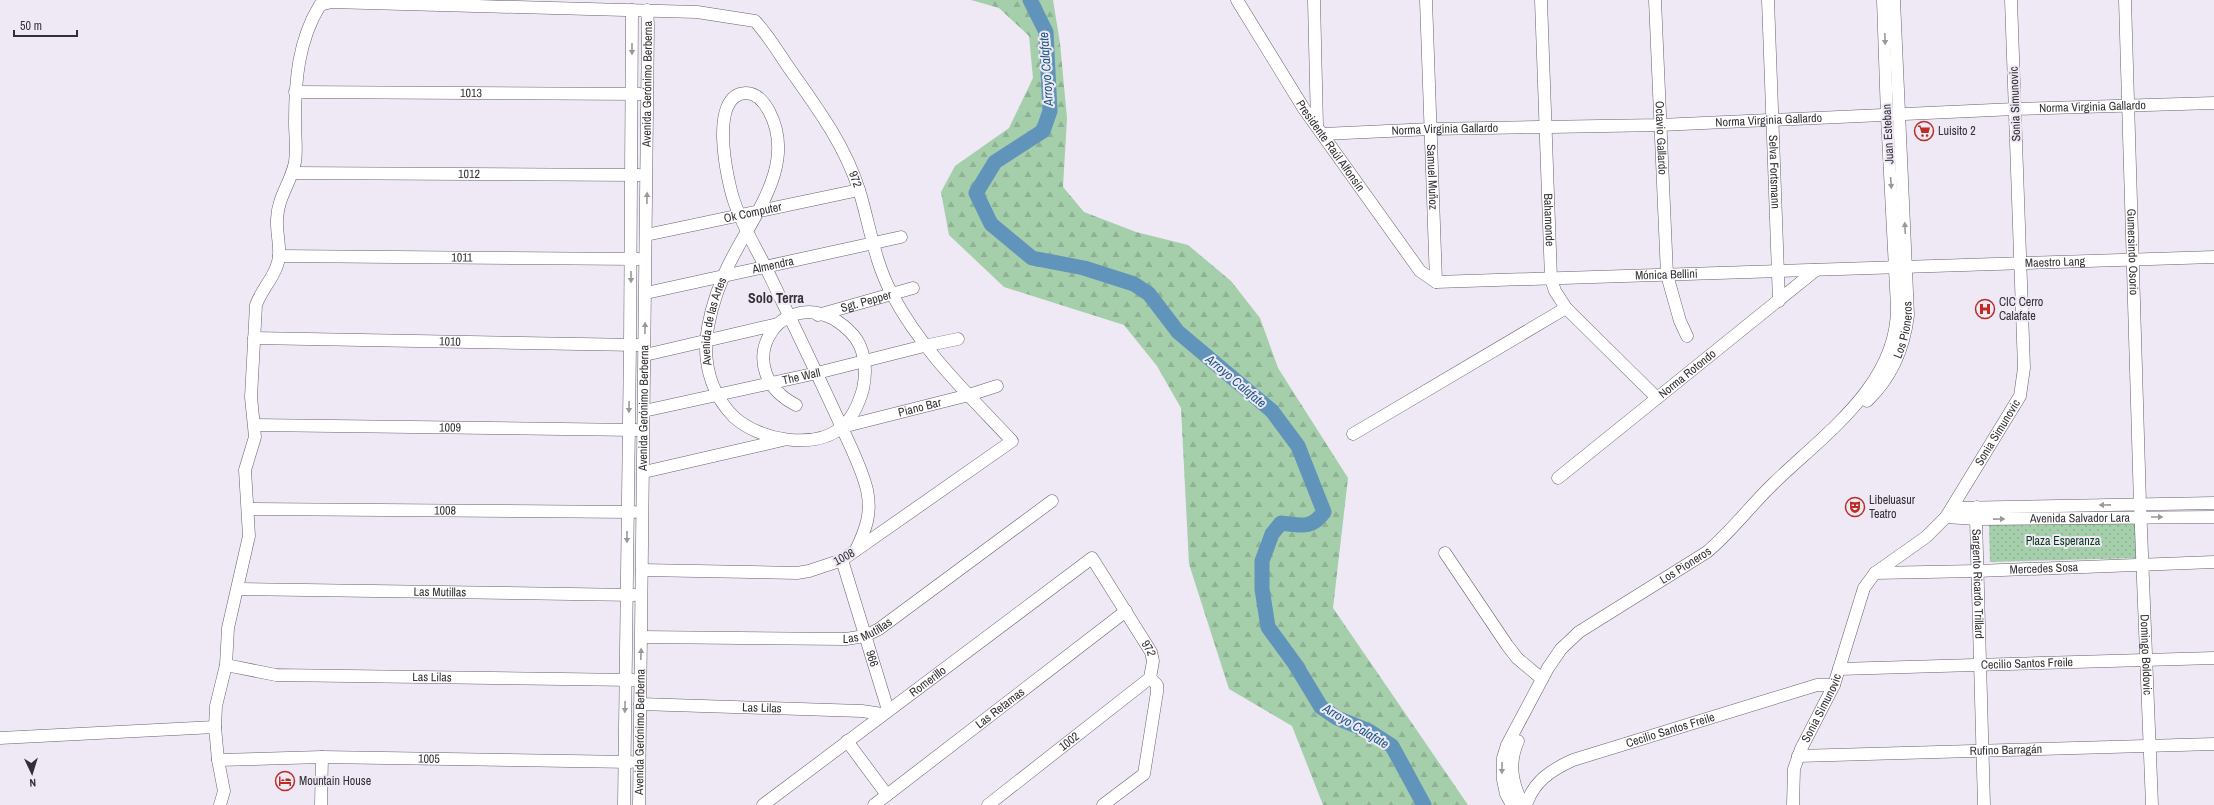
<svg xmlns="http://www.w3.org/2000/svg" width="2214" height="805" font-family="'Archivo Narrow',sans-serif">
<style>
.green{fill:url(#green-dots)}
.forest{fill:url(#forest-firs)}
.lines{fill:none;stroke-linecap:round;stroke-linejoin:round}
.river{stroke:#6094bb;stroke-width:15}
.minor-casing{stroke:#68616d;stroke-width:13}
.minor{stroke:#fff;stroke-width:12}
.oneway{fill:#99989a}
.labels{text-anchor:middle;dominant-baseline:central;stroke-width:4;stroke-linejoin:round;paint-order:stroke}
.street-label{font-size:12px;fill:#333035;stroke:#efe8f5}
.poi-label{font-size:12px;fill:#333035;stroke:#efe8f5;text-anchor:start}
.park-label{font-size:12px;fill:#003b13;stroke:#efe8f5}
.water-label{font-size:13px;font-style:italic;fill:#1c5980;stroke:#efe8f5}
.quarter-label{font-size:14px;font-weight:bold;fill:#333035;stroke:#efe8f5}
</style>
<defs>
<pattern id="green-dots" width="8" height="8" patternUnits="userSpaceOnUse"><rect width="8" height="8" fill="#a5ceab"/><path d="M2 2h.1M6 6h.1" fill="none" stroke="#8eb194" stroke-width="1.8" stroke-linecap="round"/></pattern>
<pattern id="forest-firs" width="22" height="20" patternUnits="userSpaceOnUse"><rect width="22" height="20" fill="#a5ceab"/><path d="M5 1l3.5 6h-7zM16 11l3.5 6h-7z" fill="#8eb194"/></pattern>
</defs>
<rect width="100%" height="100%" fill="#efe8f5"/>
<path class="green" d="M2136,520L2138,558L1990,562L1989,524Z"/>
<path class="forest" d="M971,0H1053L1060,43L1067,118L1063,187L1084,212L1136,232L1188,245L1231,281L1260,318L1278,368L1348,478L1333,608L1468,805H1323L1292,726L1229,689L1189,564L1181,408L1157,366L1124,325L1004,287L949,235L941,192L955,166L1009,128L1033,78L1029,36L999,8Z"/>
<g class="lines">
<path class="river" d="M1030,0L1046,32L1050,111L1043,131L995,162L976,193L991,224L1032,258L1084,268L1134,284L1149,294L1178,332L1272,411L1298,446L1324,512C1311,530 1300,525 1281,523L1272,534L1262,561V589L1268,627L1295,664L1321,707L1337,718L1369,731L1392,746L1424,805"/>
<defs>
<g id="minor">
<path id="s1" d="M1237,0L1304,109L1420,271L1436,282L2214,257"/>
<path d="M1314,0L1317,126"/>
<path id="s2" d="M1426,0L1436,282"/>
<path id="s3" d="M1541,0L1551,279L1555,291L1566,308L1657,398"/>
<path id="s4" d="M1655,0L1667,275L1680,321L1687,336"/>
<path id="s5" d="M1768,0L1779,301"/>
<path id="s6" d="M2125,0L2140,504L2152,805"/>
<path id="s7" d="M295,92L640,94"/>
<path id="s8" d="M1323,134L1431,129L1660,125L2015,109L2214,103"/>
<path id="s9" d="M292,173L639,175"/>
<path id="s10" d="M646,235L859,190"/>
<path id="s11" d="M279,256L638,259"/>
<path id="s12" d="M646,293L901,237"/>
<path id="s13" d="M818,315L913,288"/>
<path id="s14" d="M254,338L637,345"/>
<path d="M645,355L778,324"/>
<path id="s15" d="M1867,401C1891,378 1904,349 1908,315L1894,0"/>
<path id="s16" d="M796,405C730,371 775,288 834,319C845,326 855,334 860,346C866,360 866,375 863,389C859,403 852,419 841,428C813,450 759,440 734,417C714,397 705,370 706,342C708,319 715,296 724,275C745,224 800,169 769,111C764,102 757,93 746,93C708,94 727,180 734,201C742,225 756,248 767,270C791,320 815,369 838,419C848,442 861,465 867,490C872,513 866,529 856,550"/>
<path id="s17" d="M644,411L817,373L924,346L958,339"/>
<path id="s18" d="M255,425L636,430"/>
<path id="s19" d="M842,427L969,395L997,386"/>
<path d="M1353,434L1566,308"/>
<path d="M644,472L783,440"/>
<path id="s20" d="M1558,478L1816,270"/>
<path id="s21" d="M1977,507L1976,519L1984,805"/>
<path d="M1953,508L2214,503"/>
<path id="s22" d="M248,509L634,512"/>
<path id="s23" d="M1946,517L1976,519L2214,517"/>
<path d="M1445,553L1507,645L1517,658L1542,679"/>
<path id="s24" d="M842,560L888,710"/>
<path id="s25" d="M1875,573L1977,571L2214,562"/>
<path id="s26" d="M238,589L634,595"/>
<path id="s27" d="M642,637L846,639L865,636L879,629L1052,501"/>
<path id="s28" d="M226,665L276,675L633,680"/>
<path id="s29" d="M1839,669L2214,658"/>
<path id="s30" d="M640,704L862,711L882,714"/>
<path d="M0,738L215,727"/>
<path d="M847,741L887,795"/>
<path d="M1518,741C1508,764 1512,783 1523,805"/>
<path id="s31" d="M1798,756L2214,744"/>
<path id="s32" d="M218,760L322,757L631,762"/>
<path id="s33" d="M220,805L224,791L218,760L215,727L216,706L226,665L228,628L249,536L245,470L255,437L251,397L256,305C261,291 271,281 276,268C283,253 276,235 277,219C278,196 291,183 295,162C297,149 295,135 295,122C295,81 298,41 320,5L331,2L697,12L755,21C768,35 778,52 789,68C816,106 845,145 859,190C870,225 874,261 892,294C922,351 968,394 1012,441L842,560L809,571L797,573L642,570"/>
<path d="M321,805L322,757"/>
<path d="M624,805L630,345L632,10"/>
<path id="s34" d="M639,805L648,25L647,10"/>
<path id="s35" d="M763,805L1092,558L1151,652L1153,661L1150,678"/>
<path id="s36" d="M874,805L1126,611"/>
<path id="s37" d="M988,805L1150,678"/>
<path d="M1103,805L1144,774L1157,692V685L1150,678"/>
<path id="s38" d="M1512,805L1506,794L1503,780V758L1507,745L1548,668L1561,649L1579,632L1707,552C1732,531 1750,506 1773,484C1823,435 1898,385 1897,307L1887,116L1883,0"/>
<path id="s39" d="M1526,805C1534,781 1551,770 1573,760L1817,685H1834"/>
<path id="s40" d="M1793,805L1794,769L1801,749L1834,685L1864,588L1875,573L1926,537L1946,517L2020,396L2024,368L2011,0"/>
</g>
</defs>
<use href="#minor" class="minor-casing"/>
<use href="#minor" class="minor"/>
</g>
<defs><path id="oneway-solid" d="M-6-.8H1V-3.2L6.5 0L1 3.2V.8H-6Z"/></defs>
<g class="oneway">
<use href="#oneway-solid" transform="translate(1885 39) rotate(88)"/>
<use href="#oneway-solid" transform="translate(632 49) rotate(90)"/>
<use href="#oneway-solid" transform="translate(1891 183) rotate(86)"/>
<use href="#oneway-solid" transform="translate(647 198) rotate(-89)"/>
<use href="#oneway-solid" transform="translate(1905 228) rotate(-93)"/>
<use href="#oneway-solid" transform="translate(631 277) rotate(90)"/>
<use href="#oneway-solid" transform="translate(645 328) rotate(-89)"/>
<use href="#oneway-solid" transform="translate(629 407) rotate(91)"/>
<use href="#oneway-solid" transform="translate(2105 505) rotate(179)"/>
<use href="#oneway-solid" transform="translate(2157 517)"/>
<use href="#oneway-solid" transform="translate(1999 519) rotate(-1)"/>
<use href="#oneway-solid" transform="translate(627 537) rotate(90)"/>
<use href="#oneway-solid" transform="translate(641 654) rotate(-88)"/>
<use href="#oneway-solid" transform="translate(625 707) rotate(91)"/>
<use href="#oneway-solid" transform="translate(1502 768) rotate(91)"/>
</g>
<defs>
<symbol id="supermarket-ring" viewBox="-11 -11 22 22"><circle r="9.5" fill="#efe8f5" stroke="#bc2e23" stroke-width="1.5"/><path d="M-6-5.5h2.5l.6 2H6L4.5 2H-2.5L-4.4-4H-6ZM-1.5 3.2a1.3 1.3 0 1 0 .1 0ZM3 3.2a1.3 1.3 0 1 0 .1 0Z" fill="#bc2e23"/></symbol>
<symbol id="hospital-ring" viewBox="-11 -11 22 22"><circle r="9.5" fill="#efe8f5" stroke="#bc2e23" stroke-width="1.5"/><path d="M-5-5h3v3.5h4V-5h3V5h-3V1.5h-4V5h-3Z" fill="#bc2e23"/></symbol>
<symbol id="theatre-ring" viewBox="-11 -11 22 22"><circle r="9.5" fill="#efe8f5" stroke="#bc2e23" stroke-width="1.5"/><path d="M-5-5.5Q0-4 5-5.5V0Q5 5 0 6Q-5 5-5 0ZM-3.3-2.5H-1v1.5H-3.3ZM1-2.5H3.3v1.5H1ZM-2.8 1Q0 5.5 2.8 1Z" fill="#bc2e23"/></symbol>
<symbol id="hotel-ring" viewBox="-11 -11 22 22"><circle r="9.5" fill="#efe8f5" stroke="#bc2e23" stroke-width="1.5"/><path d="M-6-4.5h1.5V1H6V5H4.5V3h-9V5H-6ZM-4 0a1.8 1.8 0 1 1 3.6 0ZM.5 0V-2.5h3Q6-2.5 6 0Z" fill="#bc2e23"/></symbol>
</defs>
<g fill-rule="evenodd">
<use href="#supermarket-ring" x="1913" y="120" width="22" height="22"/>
<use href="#hospital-ring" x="1974" y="298" width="22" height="22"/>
<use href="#theatre-ring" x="1844" y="496" width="22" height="22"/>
<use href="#hotel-ring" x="274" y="770" width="22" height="22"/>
</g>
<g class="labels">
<g class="street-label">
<text stroke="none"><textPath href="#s34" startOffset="721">Avenida Gerónimo Berberna</textPath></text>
<text stroke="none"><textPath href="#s7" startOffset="176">1013</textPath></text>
<text transform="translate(2015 104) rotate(-92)">Sonia Simunovic</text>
<text stroke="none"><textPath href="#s8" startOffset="770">Norma Virginia Gallardo</textPath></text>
<text stroke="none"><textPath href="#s8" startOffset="446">Norma Virginia Gallardo</textPath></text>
<text stroke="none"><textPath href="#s8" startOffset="122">Norma Virginia Gallardo</textPath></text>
<text transform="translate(1888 134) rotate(-93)">Juan Esteban</text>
<text stroke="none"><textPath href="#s4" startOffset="138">Octavio Gallardo</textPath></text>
<text stroke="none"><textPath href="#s1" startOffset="173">Presidente Raúl Alfonsín</textPath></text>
<text stroke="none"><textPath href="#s5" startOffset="172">Selva Fortsmann</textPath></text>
<text stroke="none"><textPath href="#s9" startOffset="177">1012</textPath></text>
<text stroke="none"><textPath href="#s2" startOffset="177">Samuel Muñoz</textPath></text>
<text stroke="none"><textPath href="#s33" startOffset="1444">972</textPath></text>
<text stroke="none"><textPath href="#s10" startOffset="109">Ok Computer</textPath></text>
<text stroke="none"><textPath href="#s3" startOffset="220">Bahamonde</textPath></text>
<text stroke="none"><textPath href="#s6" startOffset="252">Gumersindo Osorio</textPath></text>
<text stroke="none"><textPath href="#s11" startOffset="183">1011</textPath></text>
<text stroke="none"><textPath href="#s1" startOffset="966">Maestro Lang</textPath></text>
<text stroke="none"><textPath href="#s12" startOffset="130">Almendra</textPath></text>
<text stroke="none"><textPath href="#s1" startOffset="577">Mónica Bellini</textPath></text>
<text stroke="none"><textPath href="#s13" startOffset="50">Sgt. Pepper</textPath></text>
<text stroke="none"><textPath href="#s16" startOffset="504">Avenida de las Artes</textPath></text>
<text stroke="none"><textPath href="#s15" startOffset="82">Los Pioneros</textPath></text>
<text stroke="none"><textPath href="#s14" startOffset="196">1010</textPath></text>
<text stroke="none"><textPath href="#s20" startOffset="166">Norma Rotondo</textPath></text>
<text stroke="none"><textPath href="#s17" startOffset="161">The Wall</textPath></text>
<text stroke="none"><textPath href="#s34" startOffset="397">Avenida Gerónimo Berberna</textPath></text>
<text stroke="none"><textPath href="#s19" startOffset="80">Piano Bar</textPath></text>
<text stroke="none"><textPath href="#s18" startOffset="195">1009</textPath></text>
<text stroke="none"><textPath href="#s40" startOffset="439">Sonia Simunovic</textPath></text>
<text stroke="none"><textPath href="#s22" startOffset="197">1008</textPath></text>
<text stroke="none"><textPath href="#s23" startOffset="134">Avenida Salvador Lara</textPath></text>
<text transform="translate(844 557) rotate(-28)">1008</text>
<text stroke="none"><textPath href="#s38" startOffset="323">Los Pioneros</textPath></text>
<text stroke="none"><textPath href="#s25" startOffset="169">Mercedes Sosa</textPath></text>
<text stroke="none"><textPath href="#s21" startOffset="77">Sargento Ricardo Trillard</textPath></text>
<text stroke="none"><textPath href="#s26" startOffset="202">Las Mutillas</textPath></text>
<text stroke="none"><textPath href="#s27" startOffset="227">Las Mutillas</textPath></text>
<text stroke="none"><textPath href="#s35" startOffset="518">972</textPath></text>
<text stroke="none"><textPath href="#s6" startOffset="655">Domingo Boldovic</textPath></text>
<text stroke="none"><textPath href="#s24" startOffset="103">966</textPath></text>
<text stroke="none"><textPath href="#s29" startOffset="188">Cecilio Santos Freile</textPath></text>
<text stroke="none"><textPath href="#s28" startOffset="207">Las Lilas</textPath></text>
<text stroke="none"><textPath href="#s35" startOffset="206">Romerillo</textPath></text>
<text stroke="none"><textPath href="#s40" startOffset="103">Sonia Simunovic</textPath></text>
<text stroke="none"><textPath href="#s30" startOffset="122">Las Lilas</textPath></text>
<text stroke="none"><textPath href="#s36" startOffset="159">Las Retamas</textPath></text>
<text stroke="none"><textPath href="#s39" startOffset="169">Cecilio Santos Freile</textPath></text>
<text stroke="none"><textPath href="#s34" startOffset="73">Avenida Gerónimo Berberna</textPath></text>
<text stroke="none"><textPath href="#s37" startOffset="103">1002</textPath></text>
<text stroke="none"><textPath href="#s31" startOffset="208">Rufino Barragán</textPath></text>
<text stroke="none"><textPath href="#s32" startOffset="211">1005</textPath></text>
</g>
<g class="poi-label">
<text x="1938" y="131">Luisito 2</text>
<text x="1999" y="302">CIC Cerro<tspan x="1999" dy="14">Calafate</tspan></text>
<text x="1869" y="500">Libeluasur<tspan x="1869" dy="14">Teatro</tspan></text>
<text x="299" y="781">Mountain House</text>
</g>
<g class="park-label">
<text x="2063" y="541">Plaza Esperanza</text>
</g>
<g class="water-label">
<text transform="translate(1046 69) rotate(-94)">Arroyo Calafate</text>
<text transform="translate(1236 381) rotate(40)">Arroyo Calafate</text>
<text transform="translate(1356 726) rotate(31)">Arroyo Calafate</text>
</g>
<g class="quarter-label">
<text x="776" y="298">Solo Terra</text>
</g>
</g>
<g transform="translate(32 773) rotate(176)" stroke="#efe8f5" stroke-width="3" paint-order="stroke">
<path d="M0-3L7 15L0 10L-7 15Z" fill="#333035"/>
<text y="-6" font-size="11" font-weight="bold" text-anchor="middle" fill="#333035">N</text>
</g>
<path d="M14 30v6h63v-6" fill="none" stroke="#333035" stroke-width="2"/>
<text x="20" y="30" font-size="12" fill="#333035" stroke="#efe8f5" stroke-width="3" paint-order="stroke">50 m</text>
</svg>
